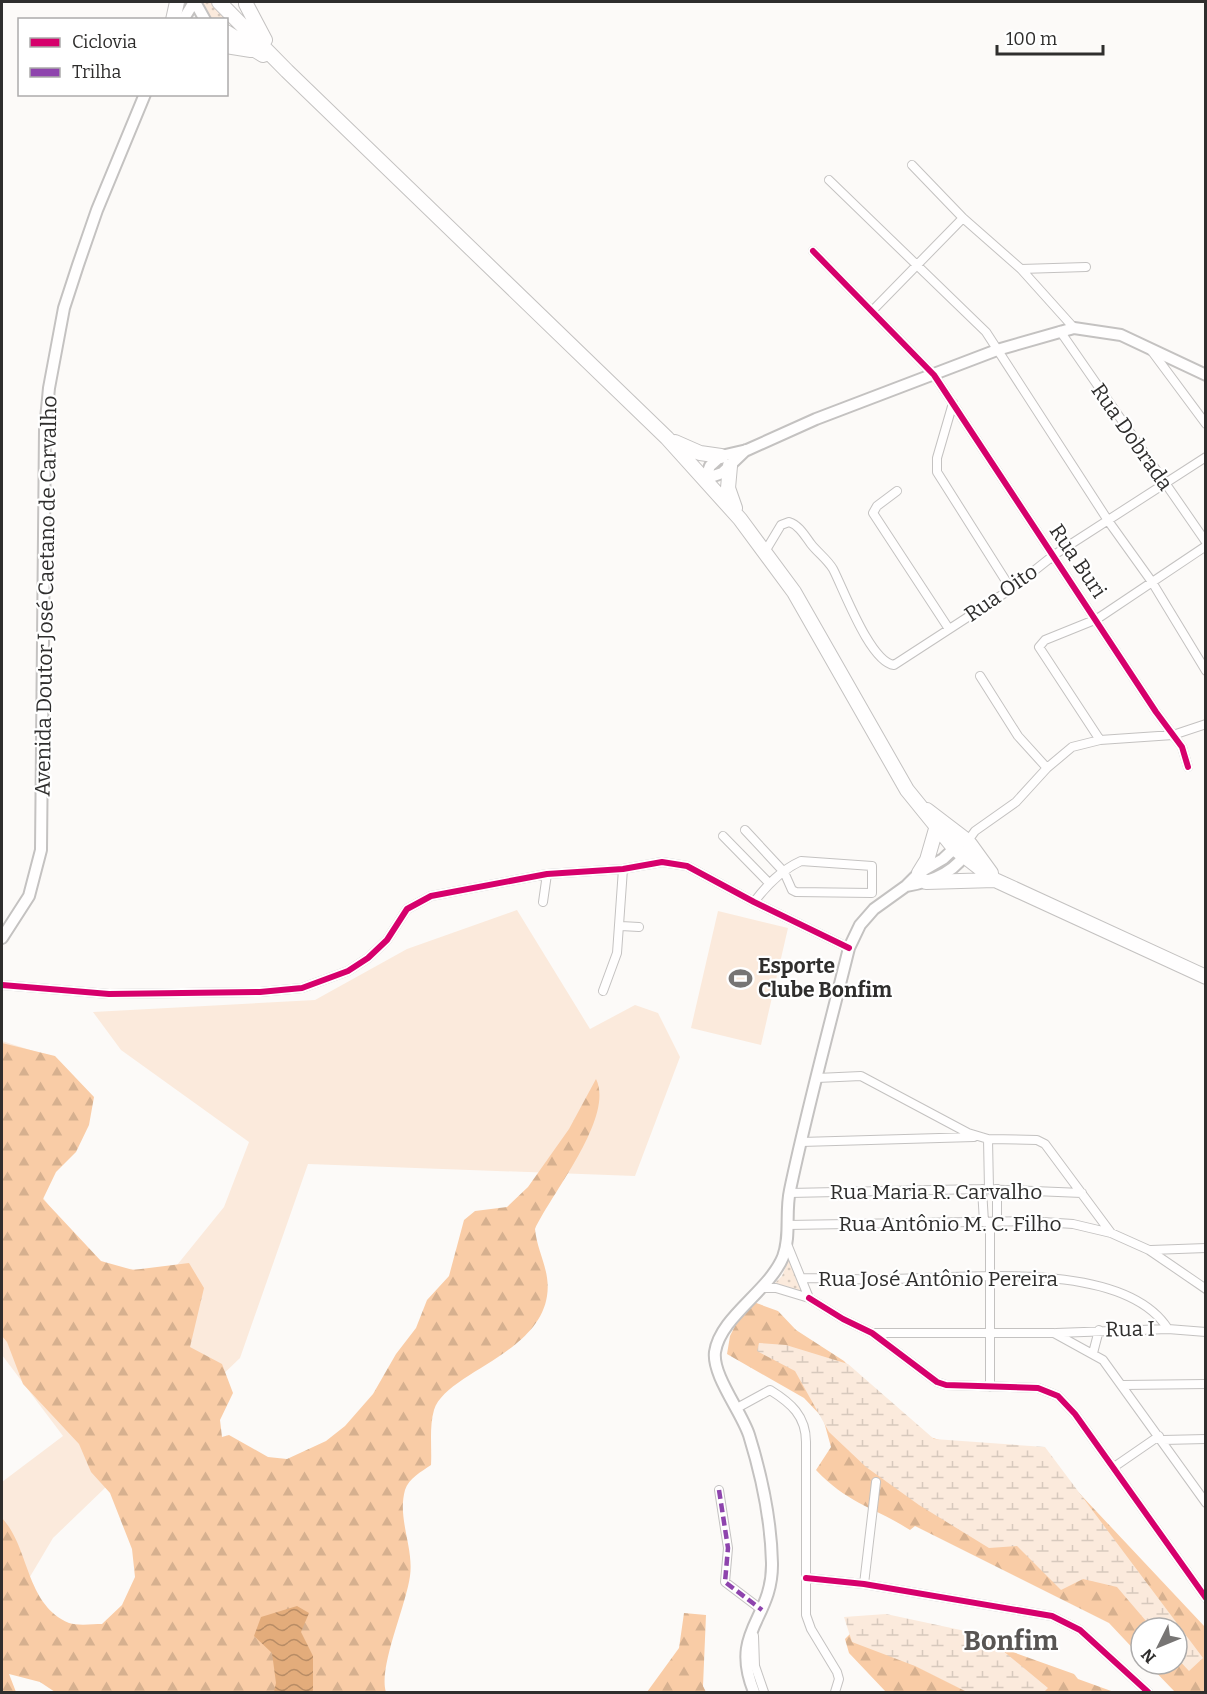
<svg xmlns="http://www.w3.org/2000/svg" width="1207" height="1694" font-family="Bitter,serif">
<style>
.grass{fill:#fbeadc}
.forest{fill:url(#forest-firs)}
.wetland{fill:url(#wetland-marsh)}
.park{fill:url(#park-dots)}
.water{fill:url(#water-waves)}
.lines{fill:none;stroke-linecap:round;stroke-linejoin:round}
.street-casing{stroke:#c4c2c1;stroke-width:10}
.secondary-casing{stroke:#c4c2c1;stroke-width:14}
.highway-casing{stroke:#c4c2c1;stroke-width:16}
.street{stroke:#fffefe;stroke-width:8}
.secondary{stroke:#fffefe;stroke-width:10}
.highway{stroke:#fffefe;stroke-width:14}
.quiet{stroke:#8e44ad;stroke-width:4.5;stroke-dasharray:9 4.5;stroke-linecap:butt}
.cycleway-casing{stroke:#fff;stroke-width:10}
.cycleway{stroke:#d6006c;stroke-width:6}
.labels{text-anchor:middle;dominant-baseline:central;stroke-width:4.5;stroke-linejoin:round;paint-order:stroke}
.street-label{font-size:21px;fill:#2f2e2d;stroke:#fff}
.poi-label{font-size:21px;font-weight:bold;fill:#2f2e2d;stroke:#fff;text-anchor:start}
.district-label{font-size:27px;font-weight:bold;fill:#585553;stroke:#fff}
</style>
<defs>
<pattern id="forest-firs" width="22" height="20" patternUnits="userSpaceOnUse" patternTransform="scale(1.5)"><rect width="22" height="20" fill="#f9cca6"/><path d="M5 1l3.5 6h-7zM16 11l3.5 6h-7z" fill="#d6b08f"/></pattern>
<pattern id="wetland-marsh" width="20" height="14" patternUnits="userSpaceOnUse" patternTransform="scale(1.5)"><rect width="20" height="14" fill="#fbeadc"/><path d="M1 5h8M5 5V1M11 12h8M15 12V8" fill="none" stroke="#d7c9bd"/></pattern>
<pattern id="park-dots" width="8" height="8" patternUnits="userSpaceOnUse" patternTransform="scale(1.5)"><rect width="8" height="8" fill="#fbeadc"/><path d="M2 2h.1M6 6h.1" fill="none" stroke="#d7c9bd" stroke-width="1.8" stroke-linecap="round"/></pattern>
<pattern id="water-waves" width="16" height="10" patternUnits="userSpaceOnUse" patternTransform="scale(1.5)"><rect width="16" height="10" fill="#e3ac7b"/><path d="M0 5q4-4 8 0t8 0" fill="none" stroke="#b88c65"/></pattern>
</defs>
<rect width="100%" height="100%" fill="#fcfaf8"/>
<path class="grass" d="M517,910L590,1029L635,1005L658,1013L680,1057L635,1176L308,1164L240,1358L53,1538L15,1602L2,1600V1482L63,1436L2,1355V1041L46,1055L36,1188L95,1268L173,1270L224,1207L249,1142L121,1050L93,1012L315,1000L407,949Z
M718,911L788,928L761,1045L691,1028Z"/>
<path class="forest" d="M2,1043L55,1056L94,1097L89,1125L76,1152L56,1172L43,1199L101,1261L133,1270L189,1263L204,1288L190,1347L222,1364L233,1393L220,1420L222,1437L229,1435L268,1457L287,1459L326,1441L345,1426L373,1394L396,1354L416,1328L427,1300L449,1276L464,1220L475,1211L507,1207L528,1187L569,1129L596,1079C615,1117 551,1194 535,1229C537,1252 551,1271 547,1296C538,1355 446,1373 434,1410C429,1427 432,1448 431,1465C421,1472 409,1478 405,1490C397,1519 414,1547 410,1576C406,1606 378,1668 386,1692H55L40,1682L9,1674L16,1692H2V1518C30,1548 25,1604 69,1623C78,1626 93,1624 102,1624L122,1605L135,1577L132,1549L110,1493L91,1472L79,1444L23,1384L7,1342L2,1336Z
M748,1300L778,1311L796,1330L844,1361L899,1420L923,1435L1065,1478L1205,1627V1692H1175L1148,1664H1177V1628H1141V1657L1109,1623L915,1526L910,1530C874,1507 848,1504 816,1470L831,1447L823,1418L804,1398L727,1354L730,1336Z
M684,1613L706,1615L703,1686L706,1692H647L679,1648Z
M864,1620L960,1633L1074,1674L1078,1679L1114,1692H886L849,1653L845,1639Z"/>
<path class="wetland" d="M759,1343L786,1345L848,1364L934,1439L1045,1447L1203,1658L1189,1671L1177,1658V1628H1152L1117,1587L1083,1579L1061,1590L1017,1546L989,1548L919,1505L866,1467L829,1432L795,1371L757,1351Z
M886,1614L984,1635L1048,1688L1044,1692H967L915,1666L852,1642L844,1617Z"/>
<path class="park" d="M201,2H216L235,20L227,24L226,20L207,19L199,7Z
M789,1259L805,1292L774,1284L782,1276Z"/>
<path class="water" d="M297,1606L309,1613L301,1632L313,1656V1690L312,1692H274L276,1683L272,1653L254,1636L261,1617Z"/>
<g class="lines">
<defs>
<path id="street" d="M912,165L963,218L1021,269L1074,328
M829,180L986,332L1109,522L1152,582L1206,671
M813,251L934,375L1156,712L1182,747L1188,767
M1021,269L1086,267
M872,311L963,218
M1060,331L1206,542
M1151,350L1206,424
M953,403L937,458V472L1011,589
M897,491L877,506L873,513L949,629
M766,550L781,525L789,522C799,525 805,536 811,544C818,553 827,559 833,569C844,590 870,662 894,665L1011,589L1054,555L1206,457
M980,676L1018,736L1047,768
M1100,740L1039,647L1045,640L1097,619L1206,546
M745,830L784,872L792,890L796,892L872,893V866L801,861C781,870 767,885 754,902
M723,836L769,883
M967,842L975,831L1016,802L1047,768L1072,747L1100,740L1173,735L1206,724
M543,902L547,874
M621,926L639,927
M2,985L109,994L260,992L302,988L348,971L368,958L387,940L407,909L431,896L547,874L623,869L662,862L687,866L754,902L849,948
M603,991L617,953L623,869
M817,1078L861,1076L968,1133L988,1139L1037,1140L1045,1144L1111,1233
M988,1139L989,1189
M801,1142L974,1137
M982,1189L984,1222
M789,1193L982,1189L1082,1193
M997,1222V1189
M787,1225L1028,1221L1073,1224L1111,1233L1149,1250L1206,1289
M1151,1250L1206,1248
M802,1278C832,1278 863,1280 894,1279C965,1278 1124,1259 1168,1329
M763,1288H776L809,1298L787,1244
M809,1298L843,1319L872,1333L937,1382L946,1385L1038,1388L1058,1396L1075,1414L1206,1598
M872,1333H1054L1103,1360L1206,1503
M1056,1333L1168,1329L1206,1332
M1093,1353L1099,1330
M1123,1385L1206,1384
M990,1387V1222
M737,1408L770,1390C791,1403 806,1416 806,1442V1615L811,1629L837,1672L839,1679L835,1692
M1163,1440L1206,1439
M1114,1467L1159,1436
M719,1490L728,1548L725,1582L762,1610
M806,1578L864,1584L1052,1616L1080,1630L1148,1692
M864,1584L876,1482
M754,1636L755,1666L764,1692"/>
<path id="secondary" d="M195,2L205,20
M183,20L194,2
M705,479L710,466L721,456L747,450L816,419L997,350L1074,328L1121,335L1206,375
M705,479L722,473L746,450
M906,886C930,882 957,872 968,849
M2,938L29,896L41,850L45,430L49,388L64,308L78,265L97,210L145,94
M754,1692C729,1630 773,1620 772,1563C771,1519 762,1477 749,1435C741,1411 712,1375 715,1352C720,1317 769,1291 783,1257C791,1236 785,1212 790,1190C807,1109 829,1029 849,948L860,925L874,909L906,886L919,873L943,859L960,843"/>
<path id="highway" d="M219,2L287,71L667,438L740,519L794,592L907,790L954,848L995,880L1206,977
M246,4L265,40
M173,20L177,2
M226,32L263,55
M226,46L251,50
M675,442L700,453L721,456
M730,466L728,488L735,508
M927,810L965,839
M970,844L991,873
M919,873L927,860L936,829
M926,882L995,880"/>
</defs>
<use href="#street" class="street-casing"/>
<use href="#secondary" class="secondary-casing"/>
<use href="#highway" class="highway-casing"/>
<use href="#street" class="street"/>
<use href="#secondary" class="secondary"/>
<use href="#highway" class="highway"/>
<path class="quiet" d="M719,1490L728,1548L725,1582L762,1610"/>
<defs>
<path id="cycleway" d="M813,251L934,375L1156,712L1182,747L1188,767
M2,985L109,994L260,992L302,988L348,971L368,958L387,940L407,909L431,896L547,874L623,869L662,862L687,866L754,902L849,948
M809,1298L843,1319L872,1333L937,1382L946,1385L1038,1388L1058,1396L1075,1414L1206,1598
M806,1578L864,1584L1052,1616L1080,1630L1148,1692"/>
</defs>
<use href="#cycleway" class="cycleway-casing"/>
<use href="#cycleway" class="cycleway"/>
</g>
<defs>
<symbol id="stadium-bare" viewBox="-9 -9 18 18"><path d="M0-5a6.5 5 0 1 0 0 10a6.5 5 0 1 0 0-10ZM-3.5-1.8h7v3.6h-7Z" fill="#777574" stroke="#fff" stroke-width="2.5" paint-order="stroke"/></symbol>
</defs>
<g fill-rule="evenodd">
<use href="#stadium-bare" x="724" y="962" width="33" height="33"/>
</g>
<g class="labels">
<g class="street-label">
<text transform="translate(1132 437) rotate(55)">Rua Dobrada</text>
<text transform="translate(1078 561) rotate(56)">Rua Buri</text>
<text transform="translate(1001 593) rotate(-35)">Rua Oito</text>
<text transform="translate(46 596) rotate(-89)">Avenida Doutor José Caetano de Carvalho</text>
<text x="936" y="1192">Rua Maria R. Carvalho</text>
<text x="950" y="1224">Rua Antônio M. C. Filho</text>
<text x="938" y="1279">Rua José Antônio Pereira</text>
<text transform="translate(1130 1329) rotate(-1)">Rua I</text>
</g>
<g class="poi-label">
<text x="758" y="966">Esporte<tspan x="758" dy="24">Clube Bonfim</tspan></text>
</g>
<g class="district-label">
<text x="1011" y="1641">Bonfim</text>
</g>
</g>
<rect width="1207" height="1694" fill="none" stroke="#2f2e2d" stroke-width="6"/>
<rect x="18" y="18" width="210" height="78" fill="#ffffff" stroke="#acabab" stroke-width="1.5"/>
<rect x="30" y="38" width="30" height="9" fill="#d6006c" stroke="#acabab" stroke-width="1.5"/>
<text x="72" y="48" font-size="18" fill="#2f2e2d">Ciclovia</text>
<rect x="30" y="68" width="30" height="9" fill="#8e44ad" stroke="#acabab" stroke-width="1.5"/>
<text x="72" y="78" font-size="18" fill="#2f2e2d">Trilha</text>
<g transform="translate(1159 1646) rotate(227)"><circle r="28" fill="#ffffff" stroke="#acabab" stroke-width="1.5"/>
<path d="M0-4.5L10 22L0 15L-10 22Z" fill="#777574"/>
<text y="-9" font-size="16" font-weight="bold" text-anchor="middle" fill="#2f2e2d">N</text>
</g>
<path d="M997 45v9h106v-9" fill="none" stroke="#2f2e2d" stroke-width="3"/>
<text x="1006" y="45" font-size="18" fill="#2f2e2d" stroke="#ffffff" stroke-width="4.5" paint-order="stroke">100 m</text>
</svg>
